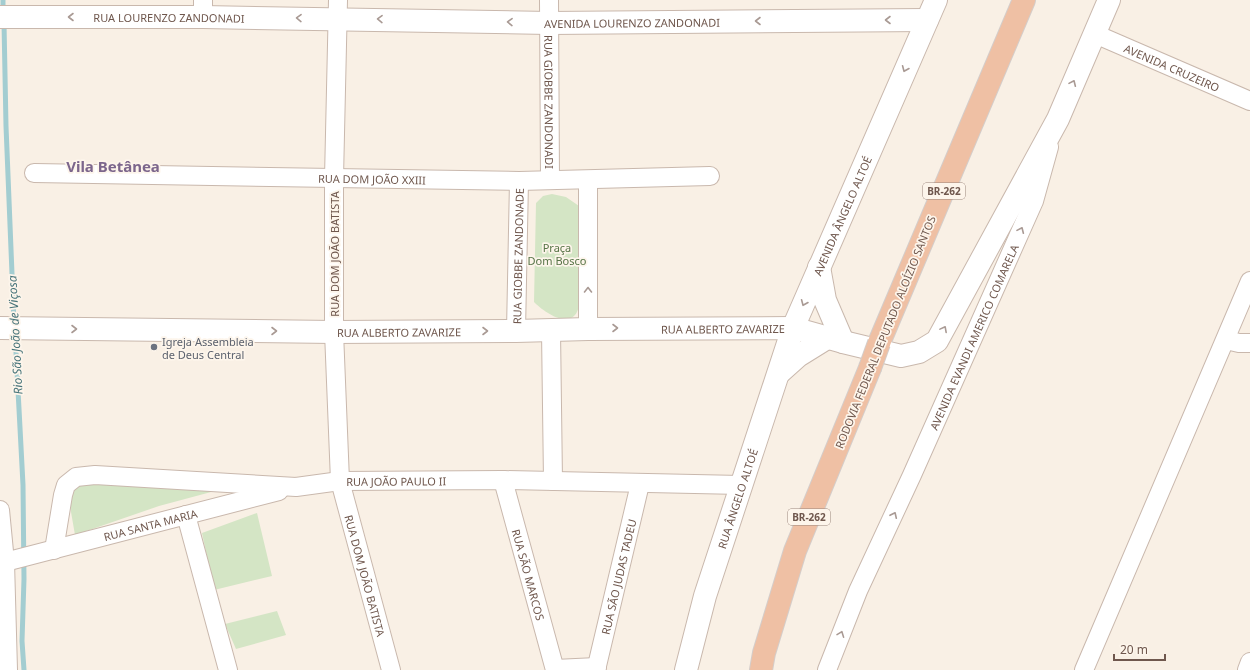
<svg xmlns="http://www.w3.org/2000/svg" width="1250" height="670" font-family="'Noto Sans',sans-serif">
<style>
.green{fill:#d4e5c5}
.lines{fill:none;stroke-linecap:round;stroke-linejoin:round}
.stream{stroke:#a3cdd1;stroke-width:5}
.minor-casing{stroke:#c9b8ad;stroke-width:20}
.tertiary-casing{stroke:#c9b8ad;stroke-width:24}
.trunk-casing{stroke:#d4cdca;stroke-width:24}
.minor{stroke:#fff;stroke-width:18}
.tertiary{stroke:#fff;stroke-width:22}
.trunk{stroke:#efc0a4;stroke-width:22}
.trunk-bridge-casing{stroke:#d4cdca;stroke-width:24;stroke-linecap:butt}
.trunk-bridge{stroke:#efc0a4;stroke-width:22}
.oneway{stroke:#a99a94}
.worship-dot{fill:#6b7280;stroke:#fdf5eb;stroke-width:1.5}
.labels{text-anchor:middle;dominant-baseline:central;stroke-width:3.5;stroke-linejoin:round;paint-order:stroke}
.shield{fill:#fdf5eb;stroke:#9a867c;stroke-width:1}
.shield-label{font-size:10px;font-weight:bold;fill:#6f574d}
.street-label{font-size:11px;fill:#6f574d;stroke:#fdf5eb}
.park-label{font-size:11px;fill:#577447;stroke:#fdf5eb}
.worship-label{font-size:11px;fill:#5b616d;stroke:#fdf5eb;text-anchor:start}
.water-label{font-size:12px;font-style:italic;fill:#47747a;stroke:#fdf5eb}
.district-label{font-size:15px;font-weight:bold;fill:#7c668c;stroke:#fdf5eb}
</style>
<rect width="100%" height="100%" fill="#f9f0e5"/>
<path class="green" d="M552,194L566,197L579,206V307C578,309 577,313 575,315C564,327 542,310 534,302L536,203L543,196Z
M76,483L226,488L159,506L75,535L71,512V491Z
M257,513L272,576L214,590L202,533Z
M277,611L286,635L236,649L225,624Z"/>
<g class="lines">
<path class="stream" d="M3,0V13
M4,23L6,126L14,323
M15,333L23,485L24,579L22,641L24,670"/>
<defs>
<g id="minor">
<path id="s1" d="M338,0L334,178V332L340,481L391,670"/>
<path id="s2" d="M549,0L550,180"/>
<path d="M203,17V0"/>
<path id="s3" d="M1095,34L1250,101"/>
<path id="s4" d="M34,173L519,181L710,176"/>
<path d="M588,180V329"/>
<path id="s5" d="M516,331L519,181"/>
<path d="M551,331L553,481"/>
<path d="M1226,340L1239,343H1250"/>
<path id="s6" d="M503,480L555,670"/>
<path d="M0,510L5,562L8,670"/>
<path d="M186,515L228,670"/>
<path id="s7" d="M54,550L63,495L66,485L76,477L95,475L296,487L340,481L503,480L741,485"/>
<path id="s8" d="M5,562L279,491"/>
<path d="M555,669L597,667"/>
<path id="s9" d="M596,670L640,484"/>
<path id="s10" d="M827,670L858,591L912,475L1034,201L1049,147"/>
<path d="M1084,670L1250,281"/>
<path d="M1247,670L1250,662"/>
</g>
<g id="tertiary">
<path id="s11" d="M0,17H203L549,23L927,20"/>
<path d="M819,267L825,300L843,342"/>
<path id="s12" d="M0,328L334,332L516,331L588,329L793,328L843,342L901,356L919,352L937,341L1058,119L1109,0"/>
<path d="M779,373L798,356L827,338"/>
<path id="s13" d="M686,670L705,596L793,328L936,0"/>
</g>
<path id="trunk" d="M879,343L1024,0
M761,670L764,653L795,551L870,368"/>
</defs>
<use href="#minor" class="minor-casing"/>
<use href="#tertiary" class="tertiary-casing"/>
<use href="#trunk" class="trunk-casing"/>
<use href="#minor" class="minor"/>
<use href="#tertiary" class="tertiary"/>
<use href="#trunk" class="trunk"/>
<defs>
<path id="trunk-bridge" d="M870,368L879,343"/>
</defs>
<use href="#trunk-bridge" class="trunk-bridge-casing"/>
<use href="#trunk-bridge" class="trunk-bridge"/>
</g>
<defs><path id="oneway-chevron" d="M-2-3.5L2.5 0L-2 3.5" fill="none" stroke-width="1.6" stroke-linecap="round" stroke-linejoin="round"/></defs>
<g class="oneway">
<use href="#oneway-chevron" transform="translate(71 17) rotate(180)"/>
<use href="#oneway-chevron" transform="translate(299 18) rotate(-179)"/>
<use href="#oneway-chevron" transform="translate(380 19) rotate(-179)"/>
<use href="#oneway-chevron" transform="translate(888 20) rotate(180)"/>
<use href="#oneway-chevron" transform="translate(758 21) rotate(180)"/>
<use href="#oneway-chevron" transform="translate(510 22) rotate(-179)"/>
<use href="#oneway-chevron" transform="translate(905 69) rotate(113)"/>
<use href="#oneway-chevron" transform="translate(1073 83) rotate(-66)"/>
<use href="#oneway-chevron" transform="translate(1021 230) rotate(-66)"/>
<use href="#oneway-chevron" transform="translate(588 290) rotate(-90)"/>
<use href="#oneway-chevron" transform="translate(804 303) rotate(113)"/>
<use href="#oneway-chevron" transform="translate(615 328)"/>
<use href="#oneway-chevron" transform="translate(74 329)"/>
<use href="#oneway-chevron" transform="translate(944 329) rotate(-62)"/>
<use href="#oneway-chevron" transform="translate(274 331)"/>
<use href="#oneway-chevron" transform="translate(485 331)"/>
<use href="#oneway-chevron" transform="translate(894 515) rotate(-65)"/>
<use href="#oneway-chevron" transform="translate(841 634) rotate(-69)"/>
</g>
<circle class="worship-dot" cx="154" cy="347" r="4"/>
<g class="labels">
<g class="shield">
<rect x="923" y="183" width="42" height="16" rx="3"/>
<rect x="788" y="509" width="42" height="16" rx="3"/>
</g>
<g class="shield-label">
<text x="944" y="191">BR-262</text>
<text x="809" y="517">BR-262</text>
</g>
<g class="street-label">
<text stroke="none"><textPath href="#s11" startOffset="169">RUA LOURENZO ZANDONADI</textPath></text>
<text stroke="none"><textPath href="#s11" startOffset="632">AVENIDA LOURENZO ZANDONADI</textPath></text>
<text stroke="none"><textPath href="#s3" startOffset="84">AVENIDA CRUZEIRO</textPath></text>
<text stroke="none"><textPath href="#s2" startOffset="102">RUA GIOBBE ZANDONADI</textPath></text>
<text stroke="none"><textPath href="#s4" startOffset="338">RUA DOM JOÃO XXIII</textPath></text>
<text stroke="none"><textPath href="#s13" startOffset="481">AVENIDA ÂNGELO ALTOÉ</textPath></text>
<text transform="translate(334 254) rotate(-90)">RUA DOM JOÃO BATISTA</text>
<text stroke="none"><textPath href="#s5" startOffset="75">RUA GIOBBE ZANDONADE</textPath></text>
<text stroke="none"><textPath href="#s12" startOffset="723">RUA ALBERTO ZAVARIZE</textPath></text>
<text stroke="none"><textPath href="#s12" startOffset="399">RUA ALBERTO ZAVARIZE</textPath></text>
<text transform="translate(885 332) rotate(-68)">RODOVIA FEDERAL DEPUTADO ALOÍZIO SANTOS</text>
<text stroke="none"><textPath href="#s10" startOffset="364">AVENIDA EVANDI AMERICO COMARELA</textPath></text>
<text stroke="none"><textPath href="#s7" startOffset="400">RUA JOÃO PAULO II</textPath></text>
<text stroke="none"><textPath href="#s13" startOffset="179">RUA ÂNGELO ALTOÉ</textPath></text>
<text stroke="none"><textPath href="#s8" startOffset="150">RUA SANTA MARIA</textPath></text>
<text stroke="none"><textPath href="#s1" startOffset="579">RUA DOM JOÃO BATISTA</textPath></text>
<text stroke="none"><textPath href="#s6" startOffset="98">RUA SÃO MARCOS</textPath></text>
<text stroke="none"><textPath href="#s9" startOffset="96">RUA SÃO JUDAS TADEU</textPath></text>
</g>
<g class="park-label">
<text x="557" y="247">Praça<tspan x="557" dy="13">Dom Bosco</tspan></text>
</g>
<g class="worship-label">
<text x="162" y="341">Igreja Assembleia<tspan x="162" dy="13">de Deus Central</tspan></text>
</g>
<g class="water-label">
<text transform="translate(15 335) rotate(-93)">Rio São João de Viçosa</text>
</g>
<g class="district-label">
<text x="113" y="166">Vila Betânea</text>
</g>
</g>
<path d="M1114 654v6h51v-6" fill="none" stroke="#6f574d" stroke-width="2"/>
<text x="1120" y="654" font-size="12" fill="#6f574d" stroke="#fdf5eb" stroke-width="3" paint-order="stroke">20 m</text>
</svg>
